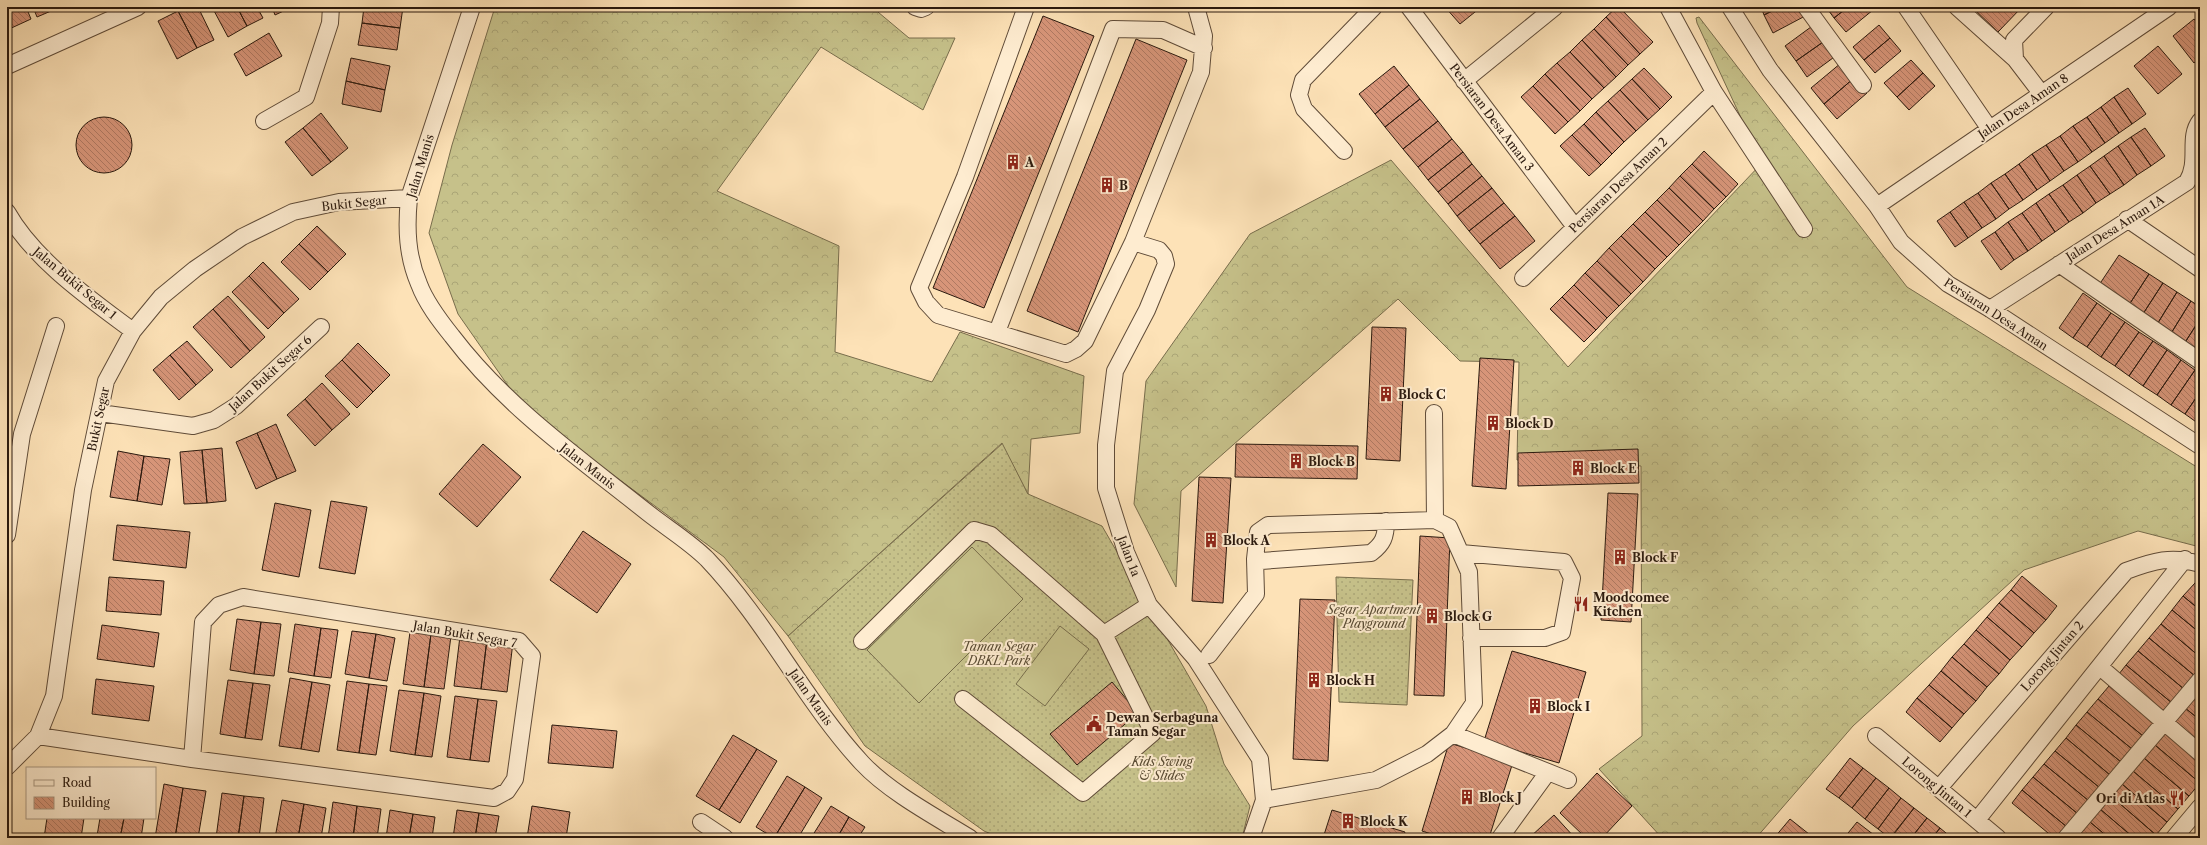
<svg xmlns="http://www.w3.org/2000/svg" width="2207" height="845" font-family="'Libre Caslon Text',serif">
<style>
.grass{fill:url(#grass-dots);stroke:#786d4c}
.forest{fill:url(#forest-crowns);stroke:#786d4c}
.garden{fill:#c6c18a;stroke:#786d4c}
.building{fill:url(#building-back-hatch);stroke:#2a190e}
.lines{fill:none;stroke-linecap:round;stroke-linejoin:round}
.minor-casing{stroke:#5f4b38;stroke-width:18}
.minor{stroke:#feecd0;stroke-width:16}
.labels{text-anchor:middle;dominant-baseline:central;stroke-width:4;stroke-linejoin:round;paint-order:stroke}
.street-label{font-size:12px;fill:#2a190e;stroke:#feecd0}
.poi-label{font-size:12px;font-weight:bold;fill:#2a190e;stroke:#feecd0;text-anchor:start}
.park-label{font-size:12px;font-style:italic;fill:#594b33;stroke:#feecd0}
</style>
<defs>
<pattern id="grass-dots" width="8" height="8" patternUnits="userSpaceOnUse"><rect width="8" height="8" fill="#c6c18a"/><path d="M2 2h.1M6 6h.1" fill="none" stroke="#aaa576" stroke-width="1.8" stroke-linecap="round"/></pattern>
<pattern id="forest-crowns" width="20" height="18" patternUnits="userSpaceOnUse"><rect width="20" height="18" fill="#c6c18a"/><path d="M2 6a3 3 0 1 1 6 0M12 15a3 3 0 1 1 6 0" fill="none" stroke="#aaa576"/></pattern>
<pattern id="building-back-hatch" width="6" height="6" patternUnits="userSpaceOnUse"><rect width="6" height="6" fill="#d79579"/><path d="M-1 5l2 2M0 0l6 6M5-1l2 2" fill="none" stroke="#af7962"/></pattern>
</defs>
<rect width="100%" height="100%" fill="#fde2b7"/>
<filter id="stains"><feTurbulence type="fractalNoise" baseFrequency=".005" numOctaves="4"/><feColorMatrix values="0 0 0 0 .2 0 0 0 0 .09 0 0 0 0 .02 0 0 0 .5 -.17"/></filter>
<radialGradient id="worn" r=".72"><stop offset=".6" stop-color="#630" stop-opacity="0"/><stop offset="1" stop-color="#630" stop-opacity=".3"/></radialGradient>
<path class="grass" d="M1003,443L1028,494L1102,526L1206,706L1224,764L1250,806L1242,838H1001L984,831L865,746L788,636Z
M1336,577L1413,580L1407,705L1339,702Z"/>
<path class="forest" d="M495,7H872L909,38H955L923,110L821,47L717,191L839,246L835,352L932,382L960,332L1084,376L1080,433L1031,439L1028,494L1002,443L788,636L724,557L525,410L458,314L429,233L452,145Z
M1699,17L1907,287L2200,469V547L2138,531L2024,570L1853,726L1756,838H1662L1599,769L1642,736L1641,466L1517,460L1519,362L1460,361L1398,299L1181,491L1176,587L1134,504L1146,381L1250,234L1391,160L1568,367L1762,163L1697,23L1696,18Z"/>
<path class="garden" d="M972,547L1023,599L919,703L867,650Z
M1060,626L1089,649L1045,706L1016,684Z"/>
<path class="building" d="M7,7H26L31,19L7,30Z
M33,7H58V8L37,17Z
M186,7H198L214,40L197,48L178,11Z
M212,7H237L247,26L228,37Z
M237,7H257L263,18L247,26Z
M272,7H292L275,15Z
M364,7H403L400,28L362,23Z
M1445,7H1479L1480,8L1460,24Z
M1617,7H1619L1653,42L1640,54L1606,17Z
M1761,7H1780L1764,15Z
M1780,7H1803L1807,15L1773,33L1764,15Z
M1826,7H1848L1834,18Z
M1848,7H1870L1873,10L1846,32L1834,18Z
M1972,7H2022L1998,32Z
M178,11L197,48L177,59L158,21Z
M1043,16L1094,36L984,308L933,288Z
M1606,17L1640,54L1628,65L1594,29Z
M2194,19L2200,27V58L2194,63L2173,36Z
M362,23L400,28L397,50L358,45Z
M1815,24L1826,40L1796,61L1785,46Z
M1879,25L1890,38L1864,60L1853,47Z
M1594,29L1628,65L1616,77L1582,40Z
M269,33L282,56L246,76L234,54Z
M1890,38L1901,51L1875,73L1864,60Z
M1136,39L1187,60L1078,332L1027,311Z
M1582,40L1616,77L1604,88L1570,52Z
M1826,40L1837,55L1807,77L1796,61Z
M2158,46L2182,74L2158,94L2134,66Z
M1570,52L1604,88L1592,99L1557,63Z
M351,58L390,66L385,90L346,81Z
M1911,60L1923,73L1897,97L1884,83Z
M1557,63L1592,99L1580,111L1545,74Z
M1841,63L1854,78L1824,104L1811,88Z
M1394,66L1409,85L1375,114L1359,94Z
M1644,68L1672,97L1660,109L1632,79Z
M1923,73L1935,86L1909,110L1897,97Z
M1545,74L1580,111L1568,122L1533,86Z
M1854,78L1867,93L1837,119L1824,104Z
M1632,79L1660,109L1648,120L1620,90Z
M346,81L385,90L381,112L342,104Z
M1409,85L1420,99L1385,127L1375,114Z
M1533,86L1568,122L1555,134L1521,97Z
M2128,88L2146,114L2132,124L2114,97Z
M1620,90L1648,120L1636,131L1608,101Z
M2114,97L2132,124L2119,133L2101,107Z
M1420,99L1438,121L1403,149L1385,127Z
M1608,101L1636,131L1624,142L1596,112Z
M2101,107L2119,133L2105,143L2087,117Z
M1596,112L1624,142L1612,154L1584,124Z
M321,113L348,148L331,162L303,128Z
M2087,117L2105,143L2092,152L2073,126Z
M76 145a28 28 0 1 1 56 0a28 28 0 1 1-56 0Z
M1438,121L1452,139L1418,167L1403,149Z
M1584,124L1612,154L1601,165L1572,135Z
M2073,126L2092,152L2078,162L2060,136Z
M303,128L331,162L312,176L285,142Z
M2145,128L2165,156L2151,166L2131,137Z
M1572,135L1601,165L1589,176L1560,146Z
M2060,136L2078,162L2064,171L2046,145Z
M2131,137L2151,166L2137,175L2118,146Z
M1452,139L1463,152L1428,180L1418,167Z
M2046,145L2064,171L2050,181L2032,154Z
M2118,146L2137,175L2124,185L2104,156Z
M1704,151L1738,184L1726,197L1692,164Z
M1463,152L1472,164L1438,192L1428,180Z
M2032,154L2050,181L2037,190L2019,164Z
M2104,156L2124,185L2110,194L2090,166Z
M1472,164L1482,176L1448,204L1438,192Z
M1692,164L1726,197L1714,209L1680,176Z
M2019,164L2037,190L2023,200L2005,174Z
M2090,166L2110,194L2096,203L2077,175Z
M2005,174L2023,200L2009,209L1991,183Z
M2077,175L2096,203L2083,213L2063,185Z
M1482,176L1492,188L1457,216L1448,204Z
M1680,176L1714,209L1703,221L1669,188Z
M1991,183L2009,209L1996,219L1978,193Z
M2063,185L2083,213L2069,222L2049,194Z
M1492,188L1504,203L1469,231L1457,216Z
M1669,188L1703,221L1691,233L1657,200Z
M1978,193L1996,219L1982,228L1964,202Z
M2049,194L2069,222L2055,232L2036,203Z
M1657,200L1691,233L1679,245L1645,212Z
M1964,202L1982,228L1968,238L1950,212Z
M1504,203L1515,216L1480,244L1469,231Z
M2036,203L2055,232L2042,241L2022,213Z
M1645,212L1679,245L1667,257L1633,224Z
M1950,212L1968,238L1955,247L1937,221Z
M2022,213L2042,241L2028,251L2008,222Z
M1515,216L1535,241L1500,269L1480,244Z
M2008,222L2028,251L2014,260L1995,232Z
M1633,224L1667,257L1655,269L1621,236Z
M317,226L346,254L328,272L299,244Z
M1995,232L2014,260L2001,270L1981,241Z
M1621,236L1655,269L1643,282L1609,248Z
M299,244L328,272L310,290L281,262Z
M1609,248L1643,282L1631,294L1597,261Z
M2119,255L2149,274L2127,308L2097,288Z
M1597,261L1631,294L1619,306L1585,273Z
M263,262L299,299L284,313L249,276Z
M1585,273L1619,306L1607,318L1574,285Z
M2149,274L2163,283L2141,317L2127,308Z
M249,276L284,313L268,329L232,292Z
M2163,283L2177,292L2156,326L2141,317Z
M1574,285L1607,318L1596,330L1562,297Z
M2177,292L2191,301L2170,335L2156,326Z
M2083,293L2097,303L2073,338L2059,328Z
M228,296L265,337L250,351L213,309Z
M1562,297L1596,330L1584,342L1550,309Z
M2191,301L2200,307V319L2184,344L2170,335Z
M2097,303L2111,313L2087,347L2073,338Z
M213,309L250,351L231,368L193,327Z
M2111,313L2125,322L2101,357L2087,347Z
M2200,319V349L2198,353L2184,344Z
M2125,322L2139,332L2115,366L2101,357Z
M1372,327L1406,328L1400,461L1366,459Z
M2139,332L2153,341L2129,376L2115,366Z
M187,341L213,370L196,385L170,355Z
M2153,341L2167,350L2143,386L2129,376Z
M358,343L390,375L373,392L342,360Z
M2167,350L2181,360L2157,395L2143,386Z
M170,355L196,385L179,400L153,370Z
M1480,358L1514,360L1506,489L1472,486Z
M342,360L373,392L357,408L325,376Z
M2181,360L2195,370L2171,405L2157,395Z
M2195,370L2200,373V392L2185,414L2171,405Z
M322,383L350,414L332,430L305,399Z
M2200,392V422L2199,424L2185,414Z
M305,399L332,430L315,446L287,415Z
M276,424L296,471L277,479L257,433Z
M257,433L277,479L256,489L236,442Z
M483,444L521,477L477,527L439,494Z
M1236,444L1358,446L1357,479L1235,477Z
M222,448L226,501L207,503L202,450Z
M1638,449L1639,483L1518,486V453Z
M202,450L207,503L184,504L180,452Z
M118,451L144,456L137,501L110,497Z
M144,456L170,459L162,505L137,501Z
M1199,477L1231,478L1223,603L1192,601Z
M1608,493L1638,494L1631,622L1601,620Z
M331,501L367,507L355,574L319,568Z
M275,503L311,510L299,577L262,570Z
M117,525L190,532L186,568L113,560Z
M583,531L631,564L597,613L550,580Z
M1420,536L1450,538L1444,696L1414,695Z
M2022,576L2057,606L2046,620L2011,590Z
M2200,576V587L2195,583Z
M109,577L164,581L161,615L106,611Z
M2195,583L2200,587V610L2183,596Z
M2011,590L2046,620L2034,633L1999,603Z
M2183,596L2200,610V633L2172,610Z
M1300,599L1335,600L1328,761L1293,759Z
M1999,603L2034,633L2022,647L1987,617Z
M2172,610L2200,633V657L2161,624Z
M1987,617L2022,647L2010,660L1976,630Z
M237,619L261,622L254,674L230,670Z
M261,622L281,624L274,676L254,674Z
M295,624L321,628L314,676L288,672Z
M2161,624L2200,657V670L2195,676L2149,638Z
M102,625L159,633L154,667L97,659Z
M321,628L338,630L331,678L314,676Z
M1976,630L2010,660L1999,674L1964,644Z
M352,631L376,634L369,678L345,674Z
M410,632L431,634L424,687L403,684Z
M376,634L395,638L387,681L369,678Z
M431,634L451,636L444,689L424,687Z
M460,636L487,639L481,689L454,686Z
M2149,638L2195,676L2184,689L2138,651Z
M487,639L513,642L507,692L481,689Z
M1964,644L1999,674L1987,687L1952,657Z
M1512,651L1586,672L1559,763L1484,741Z
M2138,651L2184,689L2172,703L2126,665Z
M1952,657L1987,687L1976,701L1941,671Z
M2126,665L2172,703L2161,716L2115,679Z
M1941,671L1976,701L1964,714L1929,685Z
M290,678L312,682L301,749L279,746Z
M96,679L154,686L149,721L92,714Z
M228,680L253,683L245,738L220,734Z
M347,681L369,684L359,753L337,750Z
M312,682L330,685L319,752L301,749Z
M1112,682L1138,713L1077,765L1050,734Z
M253,683L270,685L262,740L245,738Z
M369,684L387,686L376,755L359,753Z
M1929,685L1964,714L1952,728L1917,698Z
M2109,686L2154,723L2143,736L2098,699Z
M399,690L424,693L415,755L390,751Z
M424,693L441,696L432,757L415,755Z
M2196,695L2200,699V720L2185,708Z
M455,696L478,699L470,760L447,757Z
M1917,698L1952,728L1940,742L1906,712Z
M478,699L497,701L489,762L470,760Z
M2098,699L2143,736L2132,749L2087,712Z
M2185,708L2200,720V742L2175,721Z
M2087,712L2132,749L2121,762L2076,725Z
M552,725L617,731L613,768L548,763Z
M2076,725L2121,762L2110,775L2066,738Z
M2166,733L2200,762V783L2155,745Z
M733,735L757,749L719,810L696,796Z
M2066,738L2110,775L2100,788L2055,751Z
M1449,743L1513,762L1489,838H1444L1422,831Z
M2155,745L2200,783L2189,796L2144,758Z
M757,749L777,761L740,823L719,810Z
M2055,751L2100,788L2089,801L2044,764Z
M1850,758L1863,768L1839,798L1826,789Z
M2144,758L2189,796L2178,809L2133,771Z
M2044,764L2089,801L2078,814L2033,777Z
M1863,768L1876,778L1852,808L1839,798Z
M2133,771L2178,809L2167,822L2122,784Z
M1597,773L1632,806L1602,838H1586L1560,813Z
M787,776L805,787L774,838L756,827Z
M2033,777L2078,814L2067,827L2022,790Z
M1876,778L1889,788L1865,819L1852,808Z
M164,784L183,788L175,838H155Z
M2122,784L2167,822L2156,835L2111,796Z
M805,787L822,798L798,838H774Z
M183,788L206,791L198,838H175Z
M1889,788L1901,798L1878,829L1865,819Z
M2022,790L2067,827L2058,838H2054L2012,803Z
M222,793L244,796L238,838H216Z
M244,796L264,798L259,838H238Z
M2111,796L2156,835L2153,838H2134L2100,809Z
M1901,798L1914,808L1890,838L1878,829Z
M282,800L304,804L298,838H275Z
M333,802L357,806L353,838H328Z
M304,804L326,808L321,838H298Z
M357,806L381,809L377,838H353Z
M532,806L570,812L566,838H527Z
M831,806L849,817L837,838H811Z
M1914,808L1927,818L1911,838H1891Z
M2100,809L2134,838H2109L2090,822Z
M390,810L413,814L409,838H386Z
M457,810L479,813L475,838H453Z
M1332,810L1405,832L1403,838H1323Z
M479,813L499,816L495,838H475Z
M413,814L435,817L432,838H409Z
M1554,815L1575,838H1529Z
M849,817L865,827L858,838H837Z
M47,818H84L81,838H44Z
M100,818H124L120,838L97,836Z
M124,818H144L141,838H120Z
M1927,818L1940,828L1932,838H1911Z
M1790,819L1814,838H1774Z
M1857,822L1878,838H1844Z
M2090,822L2109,838H2083L2079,835Z
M1940,828L1952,838H1932Z"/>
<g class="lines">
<defs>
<path id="minor" d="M472,7L409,198C406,228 407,256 419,284C426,303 440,321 452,336C506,407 579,458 648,513C667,528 690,542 707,559C766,621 804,700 862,763C889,792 936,817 970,838
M915,7L921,9L926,7
M1026,7L965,177L919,288L926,302L938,315L1066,354L1076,349L1085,341L1133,242L1201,72L1204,36L1196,7
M1409,7L1575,227
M1668,7L1714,92L1804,229
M1730,7L1770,70L1877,206L1901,242L1948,284L1990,309L2200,446
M1806,7L1863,85
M1906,7L1989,128
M1957,7L2015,59L2041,93
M2015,59L2014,40L2046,7
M7,66L138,7
M1464,81L1555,7
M264,121L306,97L330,23L331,7
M1344,151L1304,109L1299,95L1303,80L1374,7
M1877,206L2169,7
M7,212C34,260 89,298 133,331
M2127,219L2200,269
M1133,242L1159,250L1164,256L1166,264L1147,310L1115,371L1106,445V488L1126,552L1149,605L1195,658L1260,759L1264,800L1251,838
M2059,264L2200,361
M1523,278L1714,92
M1990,309L2187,182C2200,161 2187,138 2200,121
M997,332L1113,29L1163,30L1204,48
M100,413L193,426L214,420L236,406L321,327
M1434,413L1435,520
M7,535L22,434L56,326
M1461,553L1564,562L1572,578L1562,632L1545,638H1471
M862,641L974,530L991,535L1104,634
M1209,655L1256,594L1255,559
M2100,667L2200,753
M963,699L1083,793L1153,733L1104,634L1149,605
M1453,734L1568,780
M38,736L192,759L494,798L507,791L515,779L532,656L519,641L243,597L219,605L203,622L192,759
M1876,736L1998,838
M7,767L38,736L54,696L83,490L106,381L133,331L161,297L195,269L242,237L293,212L339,202L409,198
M1939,788L2126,571C2153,561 2172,555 2200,564
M1264,800L1376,780L1427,754L1453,734L1474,703L1469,572L1449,527L1435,520L1268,525L1258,532L1255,559L1261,561L1371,553C1383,544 1386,537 1386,521
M1977,820L2185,559
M701,822L725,838
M1500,838L1548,772
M2066,838L2200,680
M2174,838L2200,807"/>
</defs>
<use href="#minor" class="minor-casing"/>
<use href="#minor" class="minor"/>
</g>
<defs>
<symbol id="building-bare" viewBox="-9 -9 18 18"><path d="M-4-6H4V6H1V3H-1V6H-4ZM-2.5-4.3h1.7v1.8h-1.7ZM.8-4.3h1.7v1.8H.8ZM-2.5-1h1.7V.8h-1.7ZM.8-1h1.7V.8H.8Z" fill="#8f2418" stroke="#feecd0" stroke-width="2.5" paint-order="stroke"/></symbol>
<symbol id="restaurant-bare" viewBox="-9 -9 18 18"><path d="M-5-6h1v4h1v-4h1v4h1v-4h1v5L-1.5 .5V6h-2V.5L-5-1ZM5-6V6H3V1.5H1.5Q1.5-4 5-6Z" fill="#8f2418" stroke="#feecd0" stroke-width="2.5" paint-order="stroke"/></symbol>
<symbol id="civic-bare" viewBox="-9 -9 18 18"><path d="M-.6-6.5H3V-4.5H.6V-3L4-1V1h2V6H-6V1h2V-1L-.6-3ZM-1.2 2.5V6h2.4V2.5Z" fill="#8f2418" stroke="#feecd0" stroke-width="2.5" paint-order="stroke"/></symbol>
</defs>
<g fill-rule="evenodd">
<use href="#building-bare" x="1002" y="151" width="22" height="22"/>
<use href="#building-bare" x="1096" y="174" width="22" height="22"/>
<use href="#building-bare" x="1375" y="383" width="22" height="22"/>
<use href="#building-bare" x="1482" y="412" width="22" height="22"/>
<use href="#building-bare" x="1285" y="450" width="22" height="22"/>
<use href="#building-bare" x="1567" y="457" width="22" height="22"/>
<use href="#building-bare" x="1200" y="529" width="22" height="22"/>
<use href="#building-bare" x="1609" y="546" width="22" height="22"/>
<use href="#restaurant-bare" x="1570" y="593" width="22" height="22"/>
<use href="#building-bare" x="1421" y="605" width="22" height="22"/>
<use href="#building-bare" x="1303" y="669" width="22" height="22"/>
<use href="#building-bare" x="1524" y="695" width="22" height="22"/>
<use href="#civic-bare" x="1083" y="713" width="22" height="22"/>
<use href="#building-bare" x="1456" y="786" width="22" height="22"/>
<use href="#restaurant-bare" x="2166" y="787" width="22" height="22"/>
<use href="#building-bare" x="1337" y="810" width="22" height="22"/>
</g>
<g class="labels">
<g class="street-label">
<text transform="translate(2023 106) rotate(-34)">Jalan Desa Aman 8</text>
<text transform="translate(1492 117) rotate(53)">Persiaran Desa Aman 3</text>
<text transform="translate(420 166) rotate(-73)">Jalan Manis</text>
<text transform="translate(1618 185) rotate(-44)">Persiaran Desa Aman 2</text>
<text transform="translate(354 203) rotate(-6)">Bukit Segar</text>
<text transform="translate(2115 228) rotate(-32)">Jalan Desa Aman 1A</text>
<text transform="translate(75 283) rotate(40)">Jalan Bukit Segar 1</text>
<text transform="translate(1996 314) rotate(33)">Persiaran Desa Aman</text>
<text transform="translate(270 373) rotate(-42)">Jalan Bukit Segar 6</text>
<text transform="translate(98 419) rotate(-78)">Bukit Segar</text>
<text transform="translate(588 466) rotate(38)">Jalan Manis</text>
<text transform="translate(1129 556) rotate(69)">Jalan 1a</text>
<text transform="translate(465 634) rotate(10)">Jalan Bukit Segar 7</text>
<text transform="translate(2052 656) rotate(-49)">Lorong Jintan 2</text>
<text transform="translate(811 697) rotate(55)">Jalan Manis</text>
<text transform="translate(1937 787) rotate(40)">Lorong Jintan 1</text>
</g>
<g class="poi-label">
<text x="1025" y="162">A</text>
<text x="1119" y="185">B</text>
<text x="1398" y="394">Block C</text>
<text x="1505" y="423">Block D</text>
<text x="1308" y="461">Block B</text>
<text x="1590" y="468">Block E</text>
<text x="1223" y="540">Block A</text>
<text x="1632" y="557">Block F</text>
<text x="1593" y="597">Moodcomee<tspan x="1593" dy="14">Kitchen</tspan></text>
<text x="1444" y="616">Block G</text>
<text x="1326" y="680">Block H</text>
<text x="1547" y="706">Block I</text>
<text x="1106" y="717">Dewan Serbaguna<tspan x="1106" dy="14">Taman Segar</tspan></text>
<text x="1479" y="797">Block J</text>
<text x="2165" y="798" text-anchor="end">Ori di Atlas</text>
<text x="1360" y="821">Block K</text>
</g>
<g class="park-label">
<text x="1374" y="609">Segar Apartment<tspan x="1374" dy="14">Playground</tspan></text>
<text x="999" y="646">Taman Segar<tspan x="999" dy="14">DBKL Park</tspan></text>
<text x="1162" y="761">Kids Swing<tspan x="1162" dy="14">&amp; Slides</tspan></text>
</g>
</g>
<rect width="2207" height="845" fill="none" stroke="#fde2b7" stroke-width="24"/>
<rect x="8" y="8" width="2191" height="829" fill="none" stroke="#2a190e" stroke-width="2"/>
<rect x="12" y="12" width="2183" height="821" fill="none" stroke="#2a190e"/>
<rect x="26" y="767" width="130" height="52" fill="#feecd0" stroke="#a99882"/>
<rect x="34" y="780" width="20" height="6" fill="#feecd0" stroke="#a99882"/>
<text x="62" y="787" font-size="12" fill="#2a190e">Road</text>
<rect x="34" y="797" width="20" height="12" fill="url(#building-back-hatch)" stroke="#a99882"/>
<text x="62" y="807" font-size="12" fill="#2a190e">Building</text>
<rect width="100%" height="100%" filter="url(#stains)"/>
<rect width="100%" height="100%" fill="url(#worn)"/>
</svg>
